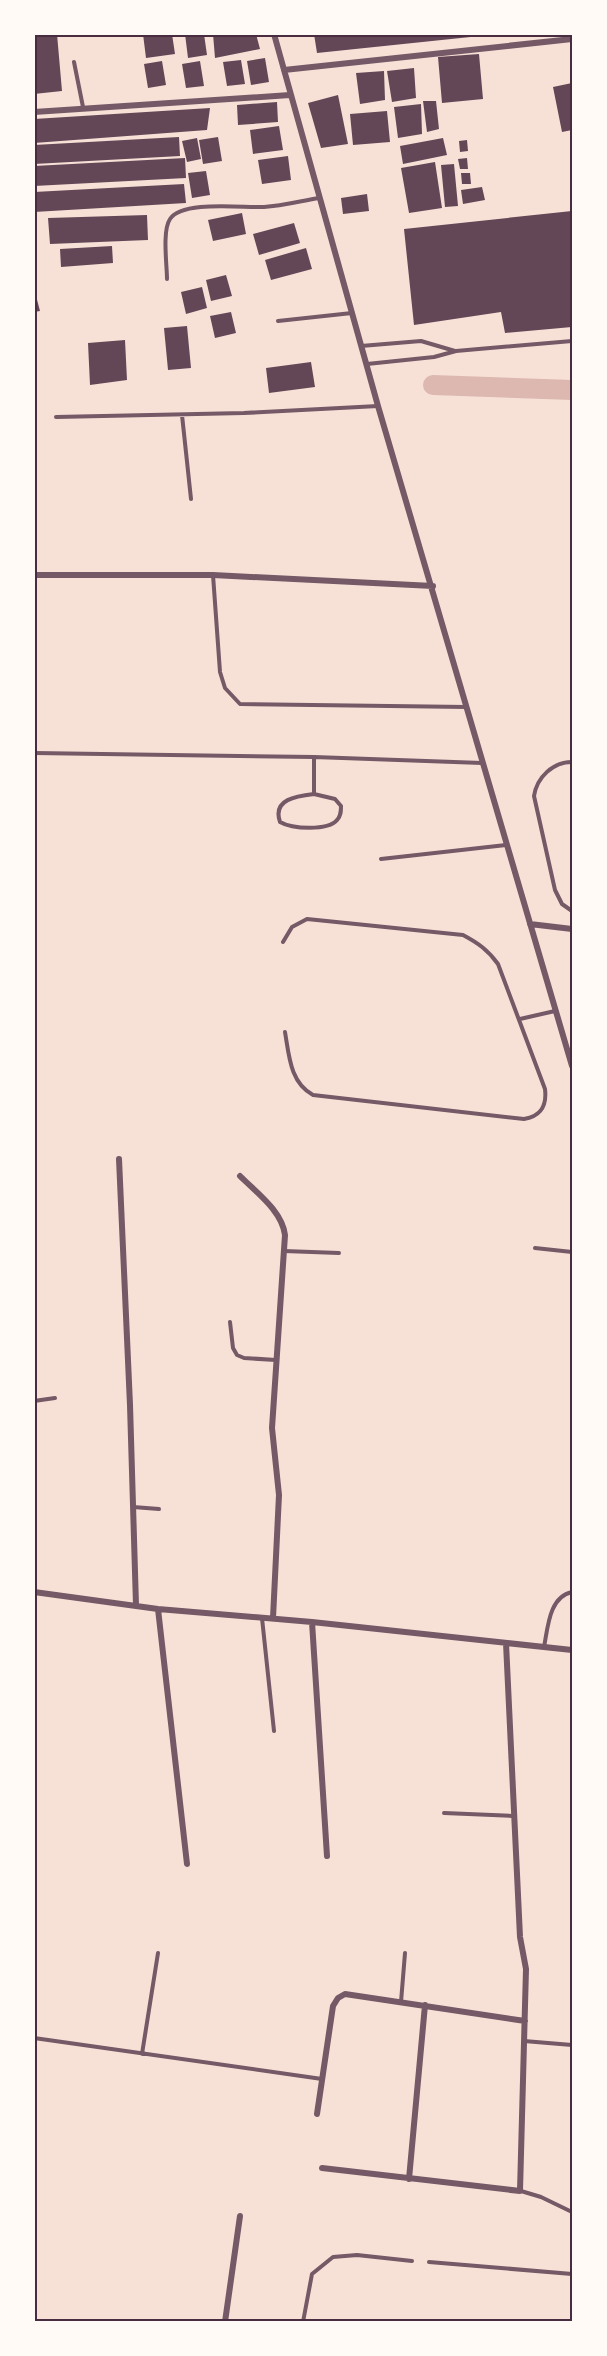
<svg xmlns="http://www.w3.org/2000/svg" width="607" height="2356" font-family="Spectral,serif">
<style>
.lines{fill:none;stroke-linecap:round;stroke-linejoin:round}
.canal{stroke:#dcb8b0;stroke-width:20}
.building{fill:#644757}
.service{stroke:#755966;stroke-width:4}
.minor{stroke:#755966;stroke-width:6}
.neatline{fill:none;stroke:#4a2c40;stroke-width:2}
</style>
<rect width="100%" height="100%" fill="#f7e1d7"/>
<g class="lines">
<path class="canal" d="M433,385L572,390"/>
</g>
<path class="building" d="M57,34L62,91L34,94V36Z
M143,34H172L175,54L146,58Z
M185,34H204L207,55L188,58Z
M213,34H256L260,49L215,58Z
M314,34H480V36L317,53Z
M479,54L483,99L442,103L438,57Z
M265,58L269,82L251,85L247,61Z
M241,60L245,84L227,86L223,62Z
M162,61L166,85L148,88L144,64Z
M200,61L204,86L186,88L182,64Z
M414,68L416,98L392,102L387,71Z
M384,71L385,100L360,104L356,73Z
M572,83V130L562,132L553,87Z
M338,95L348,144L321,148L308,103Z
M423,101H436L439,129L427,132Z
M277,102L278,122L238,125L237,105Z
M421,104L422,134L398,138L394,107Z
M210,108L207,130L34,143V119Z
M387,111L390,142L353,145L350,114Z
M279,126L283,150L253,154L250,130Z
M179,137L180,156L34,164V145Z
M218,137L222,161L203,164L199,140Z
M197,138L201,159L187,162L182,141Z
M443,138L447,155L403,164L400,146Z
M467,140L468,151L460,152L459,141Z
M288,156L291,180L262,184L258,160Z
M185,158L186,178L34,186V166Z
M467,158L468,169H460L458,159Z
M435,162L442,208L409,213L401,168Z
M454,164L458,206L445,207L441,165Z
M206,171L210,195L192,198L188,173Z
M461,173H470L471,184H462Z
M184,184L186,203L34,212V192Z
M482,187L485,200L463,204L461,190Z
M367,194L369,211L343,214L341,198Z
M572,211V327L505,333L501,312L414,325L404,229Z
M242,213L246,234L213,241L208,220Z
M147,215L148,240L50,244L48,218Z
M294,223L300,243L259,255L253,234Z
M112,246L113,263L61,267L60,249Z
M306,248L312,269L271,280L265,260Z
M226,275L232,296L211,301L206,280Z
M202,287L207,308L186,314L181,292Z
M34,292H35L40,311L34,312Z
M231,312L236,333L215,338L210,316Z
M187,326L191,368L168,370L164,328Z
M125,340L127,380L90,385L88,343Z
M311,362L315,387L269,393L266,368Z"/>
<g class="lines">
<path class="service" d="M74,62L83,107
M167,279C167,265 162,231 170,219C182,200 243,208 264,207C282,206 301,201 319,198
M278,321L352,313
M361,346L421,341L455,351
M367,364L434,357L456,351L572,341
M182,415L191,499
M56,417L244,413L378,406
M34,564L35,575
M213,575L220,672L225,688L240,704L467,707
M34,753L314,757L482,763
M572,762C553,762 537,777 534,796L555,890L562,904L572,911
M314,794L335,799L341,806C341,811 341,816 337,820C328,831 292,829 280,822C272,799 297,796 314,794Z
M314,794V757
M381,859L506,845
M283,942L292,927L307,919L463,935C478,943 488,950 498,964L545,1089C547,1106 541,1116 524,1119L313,1095C290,1083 289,1055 285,1032
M520,1019L555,1011
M535,1248L572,1252
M284,1251L339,1253
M230,1322L233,1348L237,1355L244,1358L276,1360
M34,1401L55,1398
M133,1507L159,1509
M262,1618L274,1731
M544,1647C548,1627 549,1597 572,1592
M444,1813L513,1816
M401,2002L405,1953
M34,2038L322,2079
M524,2041L572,2045
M142,2054L158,1953
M521,2191L541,2197L572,2212
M429,2262L572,2274
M303,2322L312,2274L333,2257L357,2255L412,2261"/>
<path class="minor" d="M274,34L378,406L572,1066
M284,70L572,39
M34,112L290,95
M34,575H213L433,586
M530,924L572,929
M119,1159L130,1405L136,1605
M240,1176C257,1193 282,1211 285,1235L272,1428L279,1495L273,1618
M34,1592L158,1609L312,1622L572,1650
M158,1609L187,1864
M312,1622L327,1856
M317,2114L333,2006L338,1998L345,1994L525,2021
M322,2168L520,2191L526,1969L520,1937L506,1643
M409,2179L425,2005
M225,2322L240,2216"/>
</g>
<rect width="607" height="2356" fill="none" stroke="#fffaf5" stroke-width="72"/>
<rect x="36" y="36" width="535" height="2284" class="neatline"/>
</svg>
